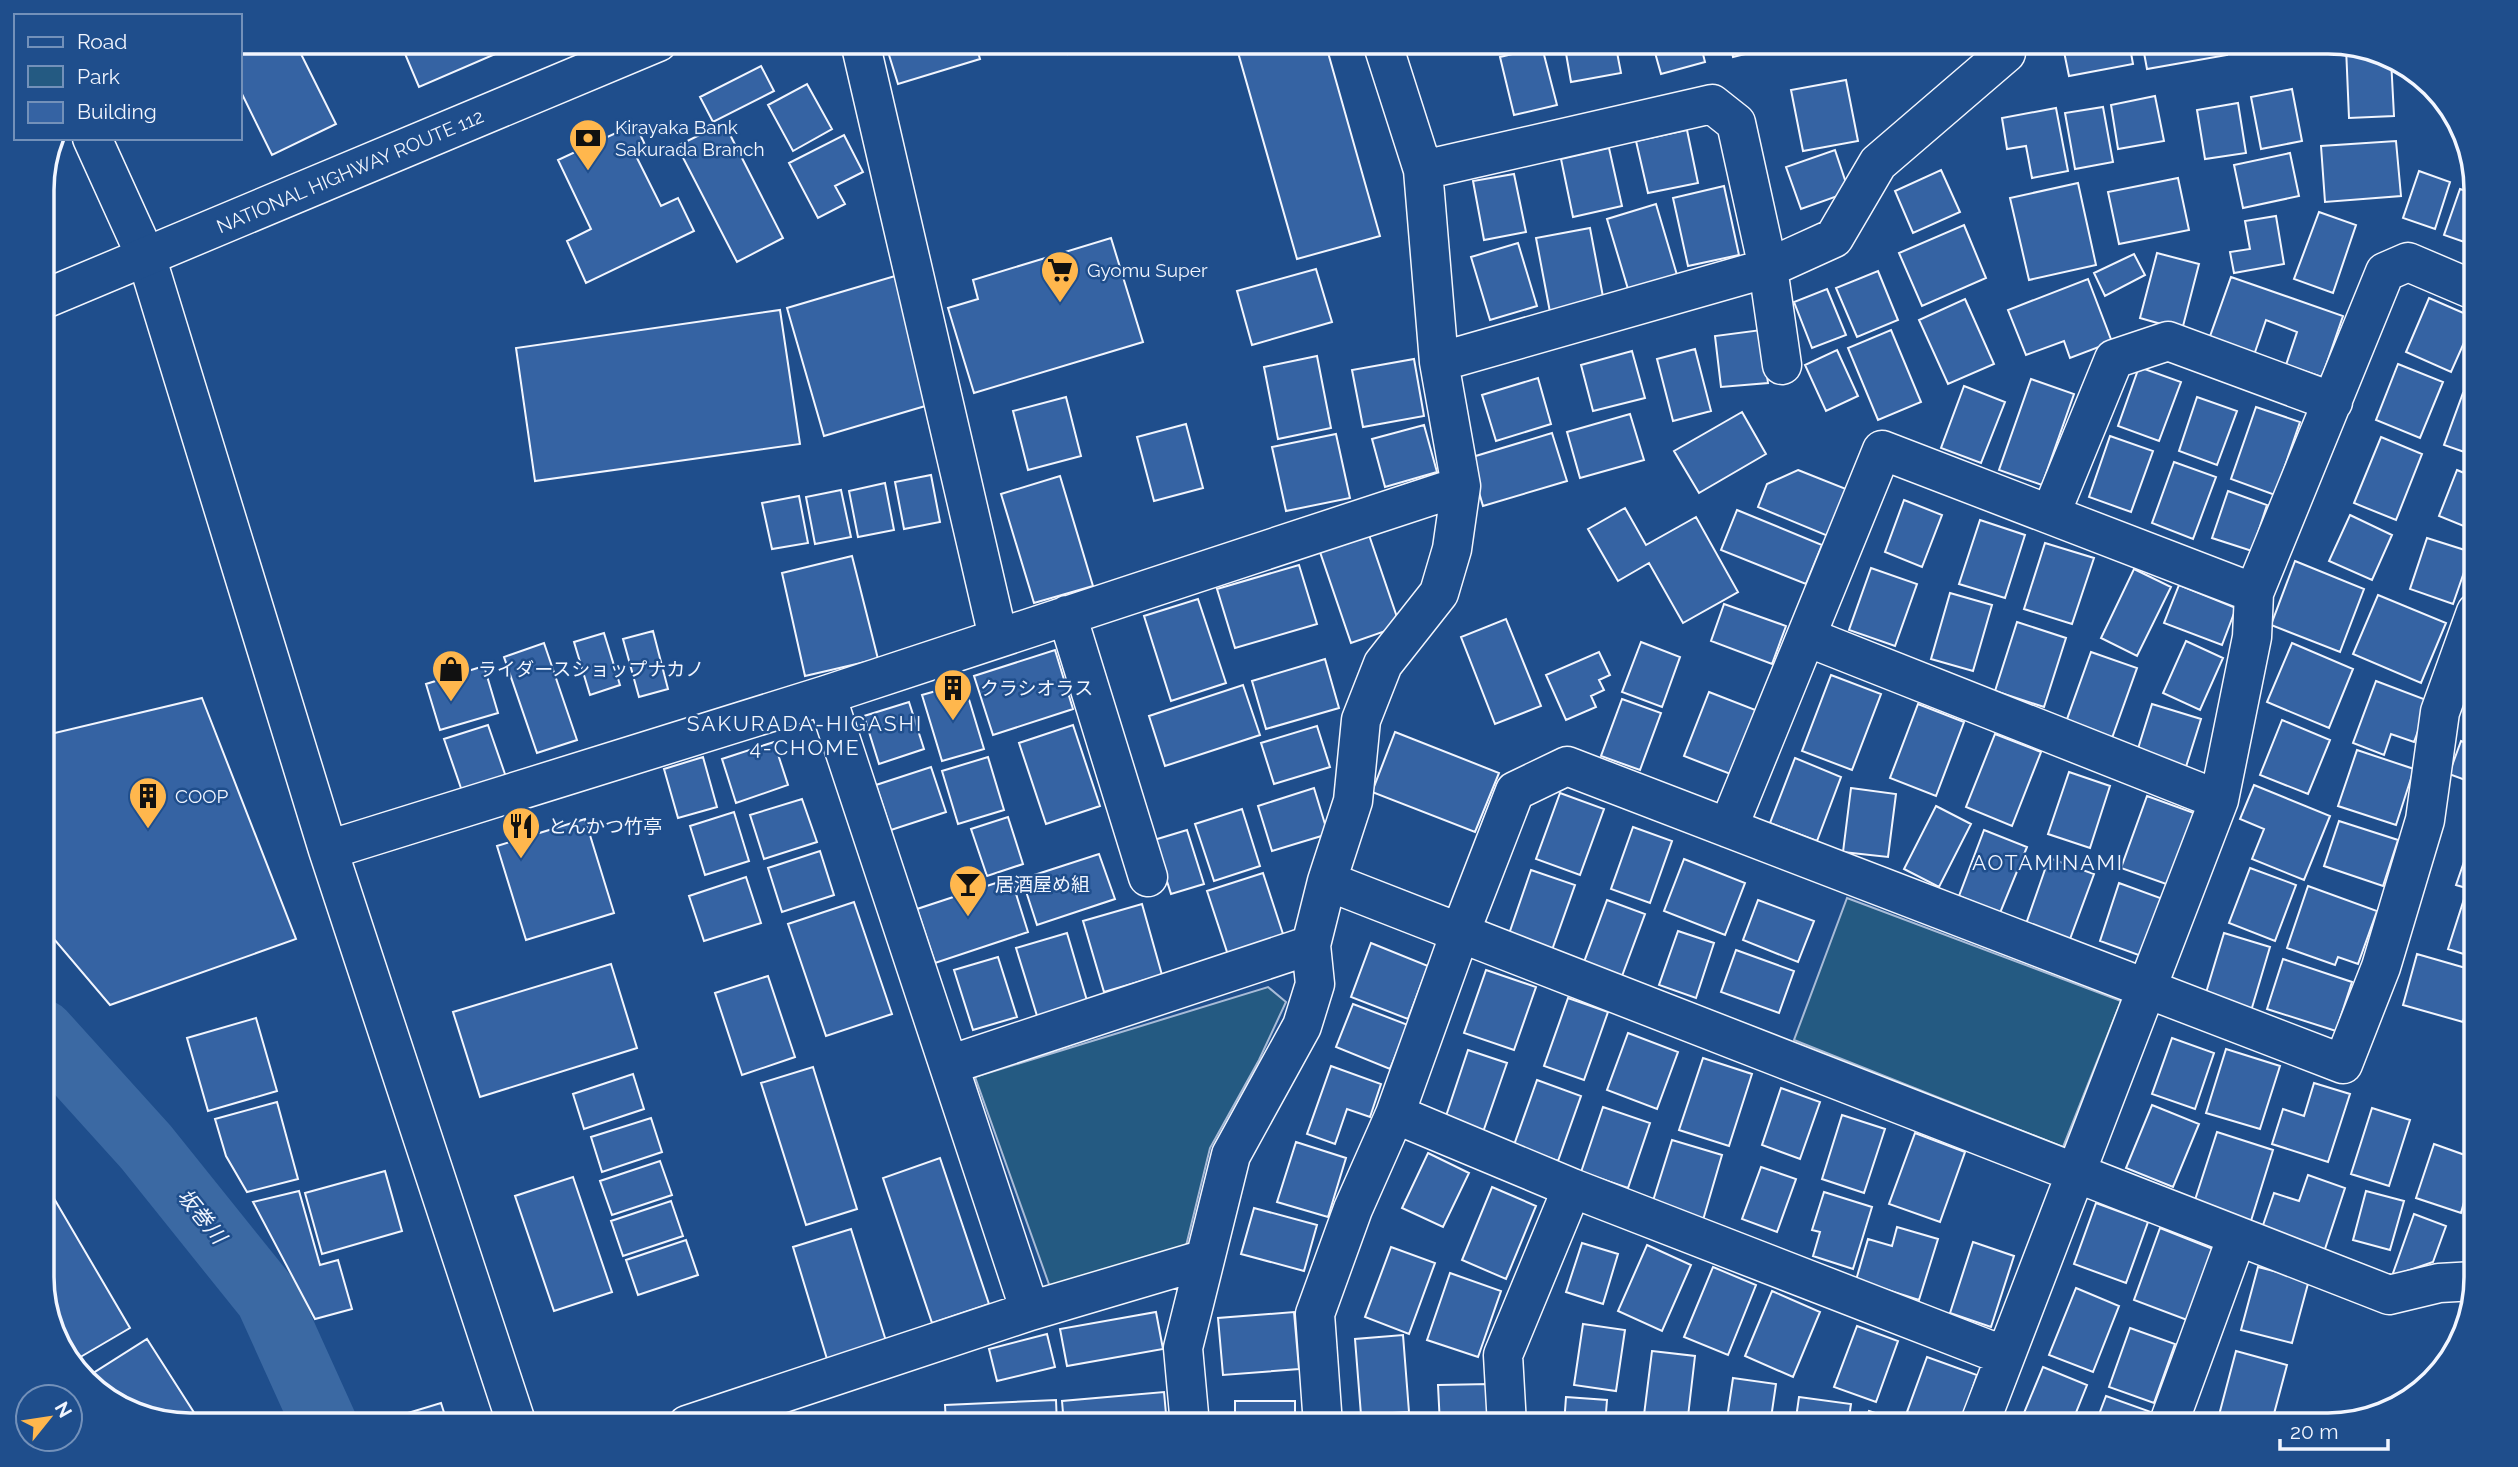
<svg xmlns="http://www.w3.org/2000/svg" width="2518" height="1467" font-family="Raleway,'Noto Sans JP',sans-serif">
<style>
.green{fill:#245a82;stroke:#a8bbd7;stroke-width:2}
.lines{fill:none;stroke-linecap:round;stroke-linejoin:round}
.river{stroke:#3b69a3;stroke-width:65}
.building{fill:#3563a3;stroke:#f2f6ff;stroke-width:2}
.minor-casing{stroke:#f2f6ff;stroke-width:41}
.highway-casing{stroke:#f2f6ff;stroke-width:41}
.minor{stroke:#1f4e8c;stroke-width:38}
.highway{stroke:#1f4e8c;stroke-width:38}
.labels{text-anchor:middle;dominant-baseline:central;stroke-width:5;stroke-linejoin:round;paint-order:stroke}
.poi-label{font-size:19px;fill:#f2f6ff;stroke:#1f4e8c;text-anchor:start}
.street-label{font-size:19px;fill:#f2f6ff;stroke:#1f4e8c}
.neighbourhood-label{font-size:21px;letter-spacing:2px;fill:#f2f6ff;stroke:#1f4e8c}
.water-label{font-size:21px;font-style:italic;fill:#f2f6ff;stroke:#1f4e8c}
.rim{fill:none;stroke:#f2f6ff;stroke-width:3.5}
</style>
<rect width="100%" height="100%" fill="#1f4e8c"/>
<path class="green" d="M1847,898L2121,1001L2063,1147L1794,1040Z
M1268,987L1286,1002L1259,1060L1210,1148L1186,1246L1051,1290L975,1077Z"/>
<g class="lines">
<path class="river" d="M42,1032L146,1147L268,1299L325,1425"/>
</g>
<path class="building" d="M240,42H295L336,124L272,155L240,90Z
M400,42H495L500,52L419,87Z
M885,42H975L980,59L898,84Z
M1064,42H1111L1068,54Z
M1235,42H1325L1380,236L1297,259Z
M1465,42H1485L1466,47Z
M1564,42H1615L1621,73L1571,82Z
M1652,42H1700L1705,62L1661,74Z
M1730,42H1776L1777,46L1733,57Z
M1796,42H1823L1797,48Z
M2062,42H2129L2133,64L2069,76Z
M2142,42H2225L2227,55L2147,69Z
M1542,47L1557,105L1514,115L1500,57Z
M2346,47L2391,59L2394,116L2349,118Z
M761,66L774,91L713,122L700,97Z
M1846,80L1858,141L1803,151L1791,90Z
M807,84L832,129L793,151L768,105Z
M2292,89L2302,141L2261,149L2251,97Z
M2155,96L2164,141L2118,149L2111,105Z
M2238,103L2246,153L2205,159L2197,110Z
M2103,107L2113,162L2075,169L2065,113Z
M2056,108L2068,171L2032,178L2026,146L2007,149L2002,118Z
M724,123L783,238L737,262L677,146Z
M635,124L648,151L636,156L661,206L678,198L694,231L586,283L567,241L591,229L558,160Z
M1687,130L1698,183L1648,193L1636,141Z
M844,135L863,172L835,186L845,204L818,218L789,163Z
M2396,141L2401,196L2325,202L2321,146Z
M1609,148L1622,206L1573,217L1561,159Z
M1835,150L1849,192L1801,209L1786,167Z
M2290,153L2299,196L2243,208L2234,165Z
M1941,170L1960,212L1913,233L1895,191Z
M2419,171L2450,182L2435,229L2403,218Z
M1514,174L1526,232L1484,240L1473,181Z
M2178,178L2189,230L2119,244L2108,192Z
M2078,183L2096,265L2029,280L2010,198Z
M1724,186L1739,255L1688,266L1673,198Z
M2460,189L2476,194V246L2444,235Z
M1656,204L1677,275L1628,289L1607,219Z
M2319,212L2356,225L2333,293L2294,279Z
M2276,216L2284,264L2234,273L2230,252L2250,249L2245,221Z
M1964,225L1986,278L1922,306L1899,253Z
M1590,228L1604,302L1550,312L1536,238Z
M1111,238L1143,342L974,393L948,308L978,299L973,280Z
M1518,243L1537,306L1490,320L1471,257Z
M2157,253L2199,264L2182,330L2140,318Z
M2134,254L2145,275L2105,296L2094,273Z
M1316,269L1332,322L1252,345L1237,291Z
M1878,271L1898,320L1857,337L1836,288Z
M895,276L932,404L824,436L787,308Z
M2231,277L2343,316L2322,377L2286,365L2297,332L2266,320L2253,358L2208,342Z
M2088,279L2112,342L2070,358L2064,341L2026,355L2008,310Z
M1827,289L1846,335L1812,348L1794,302Z
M2429,298L2475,318L2451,372L2406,352Z
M1965,299L1994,364L1948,384L1919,320Z
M780,310L800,444L535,481L516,348Z
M1761,330L1768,383L1721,387L1715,336Z
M1891,330L1921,402L1878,420L1848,348Z
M1695,349L1711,411L1673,421L1657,359Z
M1837,350L1858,396L1826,411L1805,365Z
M1632,351L1645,398L1593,411L1581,365Z
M1317,356L1331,428L1278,439L1264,367Z
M1414,359L1424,416L1363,427L1352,370Z
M2398,364L2443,382L2420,438L2376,420Z
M2139,367L2181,382L2159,441L2118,426Z
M1538,378L1551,424L1496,441L1482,395Z
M2031,379L2074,394L2042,485L1999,470Z
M1964,386L2005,402L1981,463L1941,448Z
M2463,393L2476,397V456L2444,445Z
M1066,397L1081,456L1028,470L1013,411Z
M2197,397L2237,411L2217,465L2179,451Z
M2256,407L2300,422L2275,495L2231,479Z
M1742,412L1766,454L1699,493L1674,451Z
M1630,414L1644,460L1580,478L1567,432Z
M1186,424L1203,488L1154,501L1137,437Z
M1424,425L1437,472L1385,487L1372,439Z
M1552,433L1567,481L1483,506L1469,458Z
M1336,434L1350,498L1286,511L1272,447Z
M2110,436L2153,451L2131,512L2089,497Z
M2381,437L2422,454L2396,520L2354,503Z
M2174,462L2216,477L2193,539L2152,523Z
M1798,470L1846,489L1828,536L1758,507L1767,484Z
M2457,470L2476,478V531L2439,516Z
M931,475L940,522L904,529L895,482Z
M1060,476L1093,586L1034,603L1001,494Z
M885,483L894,530L858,537L849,491Z
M841,490L851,537L815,544L806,497Z
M2228,491L2267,505L2252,551L2212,538Z
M799,496L808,543L772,549L762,503Z
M1904,500L1942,515L1922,567L1885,552Z
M1625,508L1646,545L1696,517L1738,592L1683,623L1649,563L1618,581L1588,529Z
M1737,510L1822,545L1806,584L1721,550Z
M2350,515L2392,535L2372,580L2329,561Z
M1980,520L2025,535L2005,598L1959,584Z
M1369,535L1400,626L1351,643L1320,552Z
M2427,538L2471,552L2453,604L2410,589Z
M2045,543L2094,558L2072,624L2024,609Z
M852,556L878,659L805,676L782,573Z
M2295,561L2364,589L2340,652L2271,625Z
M1299,565L1317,624L1235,648L1217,589Z
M1871,568L1917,584L1895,646L1849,630Z
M2134,569L2171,587L2137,656L2101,638Z
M2179,585L2236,608L2222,645L2164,623Z
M1950,593L1992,605L1973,671L1931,659Z
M2378,595L2446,623L2421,683L2353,654Z
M1198,599L1226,683L1171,701L1144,616Z
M1724,604L1786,626L1772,664L1711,641Z
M1506,619L1541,706L1495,724L1461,637Z
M2017,622L2066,638L2044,707L1995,691Z
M653,631L668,689L639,697L623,639Z
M604,633L620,685L590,695L574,642Z
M2186,641L2223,658L2200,710L2163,693Z
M1641,642L1680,657L1662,707L1622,692Z
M544,643L577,740L537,753L504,657Z
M2292,643L2353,669L2329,728L2267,702Z
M1055,650L1073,709L993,735L974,676Z
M1599,652L1610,675L1599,680L1604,690L1591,696L1596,707L1566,720L1546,675Z
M2091,652L2137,668L2112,738L2066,722Z
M1325,659L1339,708L1266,729L1252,681Z
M484,666L498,713L440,730L426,684Z
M1831,675L1881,694L1852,770L1802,751Z
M2376,681L2429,701L2414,742L2391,734L2384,755L2353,743Z
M964,683L984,749L942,761L922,695Z
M1243,685L1260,735L1165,766L1149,716Z
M1709,692L1758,711L1733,775L1684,756Z
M202,698L296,939L110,1005L42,925V736Z
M1622,699L1661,713L1640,770L1601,756Z
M909,702L924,749L879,764L864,716Z
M1918,704L1964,722L1936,796L1890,778Z
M2152,704L2201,719L2185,770L2136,755Z
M2282,720L2330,740L2308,794L2260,775Z
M488,725L506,777L462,791L444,739Z
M1073,725L1100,806L1046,824L1019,743Z
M1317,726L1330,767L1274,784L1261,743Z
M1395,732L1499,773L1475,832L1372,792Z
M1995,734L2041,752L2012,826L1966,807Z
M2461,741L2476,747V784L2449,774Z
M774,742L788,785L736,803L722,759Z
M2357,750L2414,769L2396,825L2338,806Z
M703,757L717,807L678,818L664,769Z
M988,757L1004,810L958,824L942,771Z
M1795,758L1841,777L1817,841L1770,823Z
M931,767L946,812L891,830L876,785Z
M2069,772L2110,786L2090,848L2048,834Z
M2254,785L2330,816L2304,880L2252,859L2264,829L2240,819Z
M1314,788L1328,834L1272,851L1258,806Z
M1851,788L1896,794L1888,857L1843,852Z
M1560,793L1604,809L1580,875L1536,859Z
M2147,796L2194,813L2169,885L2121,868Z
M802,799L817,842L764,859L750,815Z
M1936,806L1971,824L1939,887L1904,869Z
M1242,809L1260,866L1214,881L1195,824Z
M734,812L749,861L705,875L690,826Z
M1008,817L1023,864L987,876L971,829Z
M585,819L614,913L526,940L497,846Z
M2339,821L2398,840L2383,886L2324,866Z
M1633,827L1672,841L1650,903L1611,889Z
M2476,827V891L2456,885Z
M1187,830L1204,884L1171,894L1154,840Z
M1984,830L2027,847L2000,913L1959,896Z
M820,851L834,895L782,912L768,868Z
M1099,854L1115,899L1037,925L1022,879Z
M2049,858L2094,874L2070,939L2026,924Z
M1684,859L1745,883L1725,935L1664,911Z
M2250,868L2296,885L2275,941L2229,923Z
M1531,870L1575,885L1552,950L1509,934Z
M1263,873L1284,937L1228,955L1207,891Z
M746,877L761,923L704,941L689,896Z
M1011,878L1028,932L935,963L917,909Z
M2119,883L2163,899L2144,957L2100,941Z
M2308,886L2377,911L2358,964L2338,957L2335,965L2287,948Z
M2465,896L2476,899V958L2448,949Z
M1607,900L1645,914L1622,976L1584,962Z
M1758,900L1814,921L1798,962L1743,940Z
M854,902L892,1014L826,1036L788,924Z
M1142,904L1162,975L1104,992L1083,921Z
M1678,931L1714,943L1696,998L1659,985Z
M1067,933L1088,1004L1038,1019L1016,948Z
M2224,933L2270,947L2251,1011L2205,996Z
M1371,943L1428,966L1408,1019L1351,997Z
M1736,950L1794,971L1779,1013L1721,992Z
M2417,954L2476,971L2463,1022L2403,1005Z
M998,957L1017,1017L973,1030L954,970Z
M2283,959L2352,982L2336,1031L2267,1009Z
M611,964L637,1048L480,1097L453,1012Z
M1486,970L1536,987L1514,1050L1464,1033Z
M768,976L795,1057L742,1075L715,993Z
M1568,998L1608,1012L1584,1080L1544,1066Z
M1353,1004L1408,1025L1390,1069L1336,1047Z
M256,1018L277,1091L208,1111L187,1038Z
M1628,1033L1678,1052L1657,1109L1607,1090Z
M2172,1038L2214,1053L2195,1109L2152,1094Z
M2226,1049L2280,1066L2260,1129L2206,1113Z
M1468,1050L1507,1063L1482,1135L1444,1122Z
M1703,1058L1752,1074L1729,1146L1679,1130Z
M1331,1066L1381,1084L1370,1117L1347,1109L1335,1144L1307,1134Z
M813,1067L857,1209L806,1225L761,1083Z
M633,1074L644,1109L584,1129L573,1094Z
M1537,1080L1581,1096L1558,1161L1514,1145Z
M2314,1083L2350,1094L2328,1162L2272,1144L2283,1109L2304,1116Z
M1781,1088L1820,1102L1800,1159L1762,1145Z
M277,1102L298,1179L247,1192L226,1156L215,1119Z
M2152,1105L2199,1124L2173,1187L2126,1168Z
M1603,1107L1650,1123L1628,1188L1581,1172Z
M2372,1108L2410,1120L2389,1186L2351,1174Z
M1842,1115L1885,1129L1864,1193L1822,1179Z
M651,1118L662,1152L602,1172L591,1137Z
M2217,1132L2273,1150L2250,1224L2193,1206Z
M1915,1133L1965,1152L1940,1222L1889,1204Z
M1672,1140L1722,1155L1703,1220L1652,1204Z
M1296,1142L1346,1158L1328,1217L1277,1202Z
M2434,1144L2476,1159L2461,1213L2416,1198Z
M1428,1153L1469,1173L1443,1227L1402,1208Z
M940,1158L989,1304L932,1323L883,1178Z
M660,1161L672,1195L612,1215L600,1181Z
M1761,1167L1796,1179L1777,1232L1742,1219Z
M385,1171L402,1231L322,1254L305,1193Z
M2308,1175L2345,1188L2324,1252L2261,1231L2274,1193L2299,1201Z
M573,1177L612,1292L554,1311L515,1196Z
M42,1178L130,1328L77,1359L51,1316L42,1286Z
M1492,1187L1536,1206L1506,1279L1462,1260Z
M299,1191L320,1265L338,1260L352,1309L315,1319L253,1202Z
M2366,1191L2404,1201L2390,1250L2353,1240Z
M1824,1192L1872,1207L1853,1269L1813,1256L1820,1232L1812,1230Z
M671,1201L683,1236L623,1256L611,1221Z
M2096,1203L2148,1222L2126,1283L2074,1264Z
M1254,1208L1317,1225L1304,1271L1241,1254Z
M2414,1214L2446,1226L2433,1262L2392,1276Z
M1897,1227L1938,1239L1919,1300L1856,1280L1868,1239L1892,1246Z
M2160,1228L2213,1249L2187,1320L2134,1300Z
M851,1229L886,1341L827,1359L793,1247Z
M686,1240L698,1275L638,1295L626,1260Z
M1973,1242L2014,1256L1991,1327L1950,1313Z
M1582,1243L1618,1254L1603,1304L1566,1292Z
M1647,1245L1691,1265L1662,1331L1618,1311Z
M1391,1247L1435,1263L1409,1334L1365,1317Z
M1713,1267L1756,1285L1728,1355L1684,1337Z
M2258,1267L2309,1280L2292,1343L2241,1330Z
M1450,1273L1501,1291L1478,1357L1427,1340Z
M2076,1288L2119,1306L2093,1372L2049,1355Z
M1772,1291L1820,1312L1793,1377L1745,1356Z
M1156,1312L1163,1349L1067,1366L1060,1329Z
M1294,1312L1299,1369L1223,1375L1218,1318Z
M1583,1324L1625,1330L1616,1391L1574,1385Z
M1857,1326L1898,1341L1876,1402L1834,1387Z
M2130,1328L2175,1344L2154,1403L2109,1387Z
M1047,1334L1055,1367L997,1381L989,1349Z
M1403,1335L1409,1412L1361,1415L1355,1339Z
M147,1339L202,1425H190L116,1405L87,1377Z
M1652,1351L1695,1356L1687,1425L1643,1423Z
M2236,1351L2287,1365L2271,1425H2258L2219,1415Z
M1927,1357L1977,1375L1960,1425H1942L1907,1412Z
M2043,1367L2087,1385L2071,1425H2019Z
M1733,1378L1776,1384L1770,1425H1726Z
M1489,1384L1490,1425H1440L1438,1385Z
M1164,1392L1167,1425H1064L1062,1401Z
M2106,1396L2151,1412L2147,1425H2095Z
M1566,1397L1607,1400L1605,1425H1564Z
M1799,1397L1851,1404L1848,1425H1795Z
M1056,1400L1057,1425H946L945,1405Z
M1235,1401H1295V1425H1235Z
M441,1403L448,1425H368Z
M1869,1411L1912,1425H1865Z"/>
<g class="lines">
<defs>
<path id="minor" d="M860,42L998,637
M92,138L147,259L328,850L517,1425
M1423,170L1712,104L1736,123L1768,268L1782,365
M1439,362L1768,268L1834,238L1878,163L2006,53
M2051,513L2114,359L2168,341L2333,402
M1067,615L1148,877
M1807,637L2219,800
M826,695L1030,1311
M1728,828L1882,450L2254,593
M328,850L826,695L1461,486
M1327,881L2389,1295L2439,1283L2475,1281
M949,1065L1311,945
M1395,1114L1572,1188L2005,1356
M687,1425L1030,1311L1202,1260
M1190,1425L1183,1348L1231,1155L1302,1026L1315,984L1311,945L1327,881L1353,801L1361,720L1383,664L1439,593L1452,549L1461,486L1439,362L1423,170L1382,42
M1323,1425L1315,1314L1353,1209L1395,1114L1460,933L1515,791L1567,766L2343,1064L2381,967L2425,820L2440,712L2476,612
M1507,1425L1503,1355L1572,1188
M1979,1425L2219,800L2252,637L2254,593L2385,272L2408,262L2476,291
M2168,1425L2237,1236"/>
<path id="highway" d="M42,300L658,42"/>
</defs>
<use href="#minor" class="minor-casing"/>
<use href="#highway" class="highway-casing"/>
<use href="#minor" class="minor"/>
<use href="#highway" class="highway"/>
</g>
<defs>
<symbol id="bank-pin" viewBox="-11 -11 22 30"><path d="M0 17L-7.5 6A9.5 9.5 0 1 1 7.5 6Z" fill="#ffb74d" stroke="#1f4e8c"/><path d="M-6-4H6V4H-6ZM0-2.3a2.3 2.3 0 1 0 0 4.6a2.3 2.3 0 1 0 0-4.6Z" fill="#111"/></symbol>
<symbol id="supermarket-pin" viewBox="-11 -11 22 30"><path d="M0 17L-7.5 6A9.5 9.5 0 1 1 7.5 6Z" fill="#ffb74d" stroke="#1f4e8c"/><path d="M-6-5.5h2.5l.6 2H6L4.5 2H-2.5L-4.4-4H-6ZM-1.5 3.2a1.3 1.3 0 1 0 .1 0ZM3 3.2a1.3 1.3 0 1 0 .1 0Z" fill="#111"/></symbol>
<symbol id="shop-pin" viewBox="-11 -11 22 30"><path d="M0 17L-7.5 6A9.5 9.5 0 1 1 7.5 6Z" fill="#ffb74d" stroke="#1f4e8c"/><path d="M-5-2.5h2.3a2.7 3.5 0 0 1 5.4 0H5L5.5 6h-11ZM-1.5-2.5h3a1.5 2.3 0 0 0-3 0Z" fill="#111"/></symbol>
<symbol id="building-pin" viewBox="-11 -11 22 30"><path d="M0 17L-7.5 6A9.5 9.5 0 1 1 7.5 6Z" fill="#ffb74d" stroke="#1f4e8c"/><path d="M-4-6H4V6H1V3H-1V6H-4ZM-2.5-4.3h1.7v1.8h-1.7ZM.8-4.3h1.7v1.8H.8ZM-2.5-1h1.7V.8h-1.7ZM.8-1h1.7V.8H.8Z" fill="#111"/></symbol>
<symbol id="restaurant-pin" viewBox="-11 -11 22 30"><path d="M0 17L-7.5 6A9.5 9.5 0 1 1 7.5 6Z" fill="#ffb74d" stroke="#1f4e8c"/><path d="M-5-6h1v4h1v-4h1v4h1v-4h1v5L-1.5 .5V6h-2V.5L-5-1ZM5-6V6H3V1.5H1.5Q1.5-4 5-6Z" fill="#111"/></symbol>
<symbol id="bar-pin" viewBox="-11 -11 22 30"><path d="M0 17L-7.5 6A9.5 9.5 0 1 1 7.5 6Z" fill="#ffb74d" stroke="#1f4e8c"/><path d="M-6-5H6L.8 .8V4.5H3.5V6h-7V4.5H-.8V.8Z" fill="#111"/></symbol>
</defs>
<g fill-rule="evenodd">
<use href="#bank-pin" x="566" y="116" width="44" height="60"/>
<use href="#supermarket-pin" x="1038" y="248" width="44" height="60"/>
<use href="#shop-pin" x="429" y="647" width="44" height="60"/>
<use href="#building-pin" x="931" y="666" width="44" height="60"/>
<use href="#building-pin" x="126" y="774" width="44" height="60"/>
<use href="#restaurant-pin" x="499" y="804" width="44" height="60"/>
<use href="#bar-pin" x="946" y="862" width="44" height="60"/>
</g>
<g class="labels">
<g class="poi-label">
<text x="615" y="127">Kirayaka Bank<tspan x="615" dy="22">Sakurada Branch</tspan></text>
<text x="1087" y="270">Gyomu Super</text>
<text x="478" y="669">ライダースショップナカノ</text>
<text x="980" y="688">クラシオラス</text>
<text x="175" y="796">COOP</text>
<text x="548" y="826">とんかつ竹亭</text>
<text x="995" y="884">居酒屋め組</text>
</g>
<g class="street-label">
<text transform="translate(350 171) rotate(-23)">NATIONAL HIGHWAY ROUTE 112</text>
</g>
<g class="neighbourhood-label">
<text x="805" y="723">SAKURADA-HIGASHI<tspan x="805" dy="24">4-CHOME</tspan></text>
<text x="2048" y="862">AOTAMINAMI</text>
</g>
<g class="water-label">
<text transform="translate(202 1216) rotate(51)">坂巻川</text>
</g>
</g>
<path d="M0 0H2518V1467H0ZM190 54H2328A136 136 0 0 1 2464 190V1277A136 136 0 0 1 2328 1413H190A136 136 0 0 1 54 1277V190A136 136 0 0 1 190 54Z" fill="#1f4e8c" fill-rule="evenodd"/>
<path class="rim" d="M190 54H2328A136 136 0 0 1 2464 190V1277A136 136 0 0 1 2328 1413H190A136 136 0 0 1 54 1277V190A136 136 0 0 1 190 54Z"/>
<rect x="14" y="14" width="228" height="126" fill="#1f4e8c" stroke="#7391ba" stroke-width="2"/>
<rect x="28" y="37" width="35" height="10" fill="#1f4e8c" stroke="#7391ba" stroke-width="2"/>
<text x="77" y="49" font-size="21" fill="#f2f6ff">Road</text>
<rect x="28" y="66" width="35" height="21" fill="#245a82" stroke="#7391ba" stroke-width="2"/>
<text x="77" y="84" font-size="21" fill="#f2f6ff">Park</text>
<rect x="28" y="102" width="35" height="21" fill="#3563a3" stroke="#7391ba" stroke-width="2"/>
<text x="77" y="119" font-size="21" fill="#f2f6ff">Building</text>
<g transform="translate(49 1418) rotate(60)"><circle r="33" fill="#1f4e8c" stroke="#7391ba" stroke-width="2"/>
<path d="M0-5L12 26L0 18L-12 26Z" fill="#ffb74d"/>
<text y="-10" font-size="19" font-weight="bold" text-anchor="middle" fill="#f2f6ff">N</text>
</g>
<path d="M2280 1439v10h108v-10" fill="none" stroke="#f2f6ff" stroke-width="3.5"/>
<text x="2290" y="1439" font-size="21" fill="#f2f6ff" stroke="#1f4e8c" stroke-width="5" paint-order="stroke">20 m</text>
</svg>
